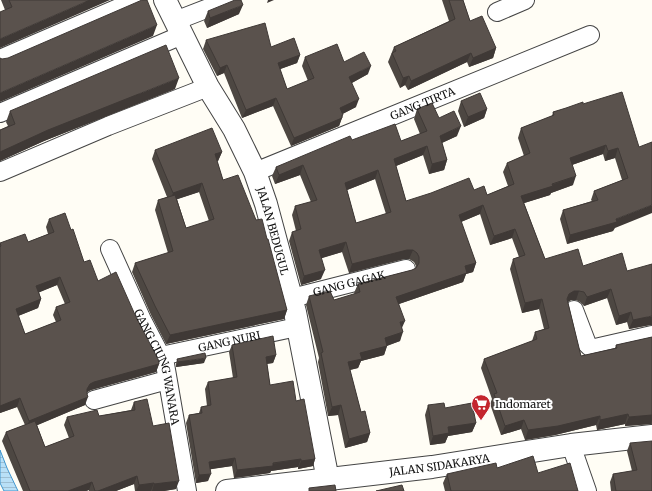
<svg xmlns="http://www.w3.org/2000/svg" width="652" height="491" font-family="Merriweather,serif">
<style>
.water{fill:url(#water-rules);stroke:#3f96cf}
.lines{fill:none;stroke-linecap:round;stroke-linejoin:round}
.minor-casing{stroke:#444;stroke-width:20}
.tertiary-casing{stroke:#444;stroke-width:24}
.minor{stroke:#fff;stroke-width:18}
.tertiary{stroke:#fff;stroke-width:22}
.wall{fill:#4d4742;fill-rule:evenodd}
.shaded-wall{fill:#3f3936}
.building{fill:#5a524d;stroke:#3f3936;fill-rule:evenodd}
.labels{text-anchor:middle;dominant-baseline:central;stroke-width:4;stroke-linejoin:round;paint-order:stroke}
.street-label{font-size:11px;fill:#111;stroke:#fff}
.poi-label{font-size:11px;fill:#111;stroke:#fff;text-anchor:start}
</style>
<defs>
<pattern id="water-rules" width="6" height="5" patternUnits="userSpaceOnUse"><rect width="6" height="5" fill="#b9e0f7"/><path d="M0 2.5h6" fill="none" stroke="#9ebfd3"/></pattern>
</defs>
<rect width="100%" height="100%" fill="#fffdf5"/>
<path class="water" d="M0,450L7,468L18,491H4L0,483Z"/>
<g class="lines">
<defs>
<g id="minor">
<path d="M497,12L525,0"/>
<path d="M175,21L229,0"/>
<path d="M0,59L137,0"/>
<path d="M0,113L182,35"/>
<path d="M0,172L108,126L208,87"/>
<path id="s1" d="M255,172L590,35"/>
<path id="s2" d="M110,249L142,320L165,364L187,491"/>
<path id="s3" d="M292,298L406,269"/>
<path d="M574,310L587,344L590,347L595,348L652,335"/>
<path id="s4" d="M161,356L297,327"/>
<path d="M94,400L167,380"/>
<path d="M571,445L587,491"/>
</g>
<g id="tertiary">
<path id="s5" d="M165,0L208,87L234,129L255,172L266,204L295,312L328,480"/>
<path id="s6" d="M227,491L432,467L571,445L652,436"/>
</g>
</defs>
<use href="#minor" class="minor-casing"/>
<use href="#tertiary" class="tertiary-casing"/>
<use href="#minor" class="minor"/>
<use href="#tertiary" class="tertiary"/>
</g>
<path class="wall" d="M1,0H110L5,10Z
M442,0H463L470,21L496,48L493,58L469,67L467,62L408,90L405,85L400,88L388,62L394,47L449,21Z
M208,11L239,14L207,28L204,21Z
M206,40L271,47L300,55L297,63L280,69L287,89L308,81L302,66L305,57L344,62L368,74L352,83L356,107L342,114V118L339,126L291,146L273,106L242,118L224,73L217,76L203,49Z
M175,89L44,141L0,161V130L8,126L6,122L10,111Z
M461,101L487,109L484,118L464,127L458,111Z
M583,104L639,147L613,231L567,244L560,219L563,210L592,201L591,200L594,191L622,180L615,158L605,161L603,154L572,165L573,185L551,193L550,195L524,203L545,259L583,266L627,271L650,325L629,329L627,322L616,325L607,298L584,306L580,302L576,300H571L568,302L581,356L615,348L616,345L652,337V424H651L625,426V424L597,430L596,425L555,435L525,440L521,429L501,435L490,404L492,399L481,368L484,359L532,341L535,332L544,329L539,309L522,313L510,269L513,259L519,257L512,238L490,245L480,214L461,222L476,263L473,272L466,274L463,282L399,304L402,328L400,341L387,346L384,355L361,361L358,368L350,370L361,412L370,433L367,442L345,448L338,415L328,416L318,362L319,358L306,305L309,296L334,300L355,294L354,293L358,284L412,270L416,268V266L414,262L409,259H404L349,273L342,252L321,258V279L301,285L289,241L292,232L296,231L292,215L295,206L311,202L300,175L275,184L272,176L276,167L352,140L401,141L420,134L414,119L417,109L439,118L457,136L442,143L447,160L444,170L429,174L423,155L396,166L406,201L474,190L487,195L508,186L503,172L507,163L524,156L518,138L521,128L552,116L553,112ZM375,179L386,214L356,223L347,190Z
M155,150L222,152L218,161H217L223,180L256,220L267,239L287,310L284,319L166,344L151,315L132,272L135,263L168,253L155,210L158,200L167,197L152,159ZM199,192L209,221L186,228L177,199Z
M49,219L71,230L84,262L98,281L136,317L159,364L156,372L91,390L87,392L85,405L37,425L45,447L69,438L64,425L67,417L99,416L131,410L134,402L153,426L176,489L164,491H135L134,484L116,491H89V490L86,491H23L2,441L6,432L25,425L17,407L0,413V243L28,242L48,234L46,227ZM57,285L65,304L56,307L53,315L56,322L25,334L18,316L38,308L41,299L39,292Z
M232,345L276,355L273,363L267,364L270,385L296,401L315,459L313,466L298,469V467L271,471L270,473L234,478L232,466L210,469L208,481L196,483L186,423L189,415L199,413L201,407L207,406L205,389L208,382L233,378L229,352Z
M177,359L204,363L176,367V364Z
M428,405L445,408L476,423L472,432L448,436L445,443L430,445L425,415Z
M630,443L652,491H611L610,482L613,474L632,471L627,451Z
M497,468L538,473L578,491H445L443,483L447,474Z"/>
<path class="shaded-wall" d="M90,0H110L0,48V39Z
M268,0H274L267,3Z
M243,5L239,14L207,28L210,18Z
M157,25L153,36L0,102V93Z
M496,48L493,58L469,67L473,58Z
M471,53L467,62L408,90L411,81Z
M300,55L297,63L275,71L278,63Z
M227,65L224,73L217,76L220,68Z
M371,66L368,74L346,86L349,77Z
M409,76L405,85L400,88L403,78Z
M179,78L175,89L44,141L0,161V152L48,130Z
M276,98L273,106L242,118L246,110Z
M359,99L356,107L337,117L340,108Z
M487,109L484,118L464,127L468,117Z
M343,115L339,126L291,146L294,138Z
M461,126L457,136L437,145L440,136Z
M606,145L603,154L566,167L570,158Z
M427,146L423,155L391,168L394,159Z
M618,148L615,158L605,161L608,151Z
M222,152L218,161L212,163L215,154Z
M447,160L444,170L429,174L432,164Z
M303,165L300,175L275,184L279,175Z
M378,170L375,179L342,192L345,183Z
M576,176L573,185L551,193L550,195L518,205L521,196Z
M202,183L199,192L169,202L173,193Z
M483,205L480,214L456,224L459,215Z
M652,205V213L615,228L613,231L567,244L570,235L616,219Z
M515,229L512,238L490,245L494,236Z
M346,242L342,252L316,260L319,250Z
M407,250H413L409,259H404L349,273L352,264Z
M476,263L473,272L466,274L463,282L393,306L396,297L465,266Z
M325,270L321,279L301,285L304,276Z
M60,277L57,285L33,295L36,286Z
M611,289L607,298L584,306L587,297Z
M574,291H579L576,300H571L566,303L567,299L569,294Z
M41,299L38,308L13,318L16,309Z
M542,299L539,309L522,313L525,303Z
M287,310L284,319L166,344L170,335Z
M631,312L627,322L616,325L619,316Z
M652,316V325H650L629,329L633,320Z
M405,321L401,330L400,322Z
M403,332L400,341L383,347L387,346L384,355L361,361L358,368L345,371L348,362L360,353L385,338Z
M276,355L273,363L263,364L266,357Z
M206,358L204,363L176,367L178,362Z
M159,364L156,372L91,390L87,392V389L90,384L94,382Z
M88,397L85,405L26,430L29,421Z
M20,398L17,407L0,413V406Z
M341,405L338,415L328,416L332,407Z
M628,414L625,424L597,430L600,420Z
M652,415V420L651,424L625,426L629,417Z
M600,416L596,425L555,435L525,440L528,430Z
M524,420L521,429L501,435L505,426Z
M476,423L472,432L448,436L445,443L430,445L433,436L448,427Z
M370,433L367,442L345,448L349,439Z
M235,458L232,466L206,470L209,462Z
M301,459L298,467L271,471L270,473L234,478L237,470Z
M315,459L313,466L298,469L301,461Z
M211,474L208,481L196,483L199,475Z
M137,476L134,484L116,491H98Z
M179,481L176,489L164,491H152L154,484Z
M92,482L89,490L86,491H68Z
M154,483L151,491H136L139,485Z"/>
<path class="building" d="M9,0H90L0,39V12L12,7Z
M142,0H147L157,25L0,93V58L2,59L8,58Z
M235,0H241L243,5L210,18L208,11Z
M449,0H463L470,21L482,16L496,48L473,58L471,53L411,81L409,76L403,78L392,53L396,51L394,47L455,19Z
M265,23L271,47L294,38L300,55L278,63L287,89L314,78L305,57L337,44L344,62L364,52L371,66L349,77L359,99L340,108L343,115H342V118L294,138L276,98L246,110L227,65L220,68L206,40Z
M166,45L179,78L48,130L0,152V130L15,124L10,111Z
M622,92L639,147L652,142V205L616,219L617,222L570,235L563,210L598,200L594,191L628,178L618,148L608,151L606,145L570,158L576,176L552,184L553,186L521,196L545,259L578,249L583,266L622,253L627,271L652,264V316L633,320L631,312L619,316L611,289L587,297L584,292L579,291H574L569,294L567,299L581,356L617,348L616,345L652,337V415L629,417L628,414L600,420V416L558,426L528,430L524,420L505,426L494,394L497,393L484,359L537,339L535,332L549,328L542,299L525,303L513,259L525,255L515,229L494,236L483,205L459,215L476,263L465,266L467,273L396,297L405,321L400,322L403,332L385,338L387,346L360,353L362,359L348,362L361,412L365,411L370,433L349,439L341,405L332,407L321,353L323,352L309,296L330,291L334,300L360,292L358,284L412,270L416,268L419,263V257L417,253L413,250H407L352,264L346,242L319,250L325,270L304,276L292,232L301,229L295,206L317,200L303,165L279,175L276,167L350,136L352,140L395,124L401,141L427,131L417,109L432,103L439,118L454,111L461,126L440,136L447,160L432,164L427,146L394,159L406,201L431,193L469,178L474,190L484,186L487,195L514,184L507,163L530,153L521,128L554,115L553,112L566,108L583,102V104ZM378,170L391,212L356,223L345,183Z
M480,93L487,109L468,117L461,101Z
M212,128L222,152L215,154L223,180L238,175L256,220L262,219L267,239H268L287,310L170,335L155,306L135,263L173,251L158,200L175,195L186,228L214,219L202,183L173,193L155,150Z
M65,213L71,230L73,229L84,262L90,260L98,281L116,272L136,317L158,359L159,364L94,382L90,384L87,389V394L88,397L29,421L20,398L0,406V247L1,246L0,243L25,234L28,242L54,232L49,219ZM60,277L70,302L56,307L61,320L25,334L16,309L41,299L36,286Z
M273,336L276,355L266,357L270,385L293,381L296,401L304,399L315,459L301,461V459L273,463V466L237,470L235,458L209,462L211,474L199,475L189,415L202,413L201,407L211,405L208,382L237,377L232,345Z
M205,353L206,358L178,362L177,359Z
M147,399L153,426L169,423L179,481L154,484V483L139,485L137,476L98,491H95L92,482L68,491H30L6,432L35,421L45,447L74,436L67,417L97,410L99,416L135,410L134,402Z
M444,403L445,408L472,403L476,423L448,427L449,433L433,436L428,405Z
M652,441V491H616L613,474L637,470L630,443Z
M533,456L538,473L570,463L578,491H451L447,474L496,463L497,468Z
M335,485L336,491H309V488Z
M402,485L404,491H376Z"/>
<defs>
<symbol id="supermarket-pin" viewBox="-11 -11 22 30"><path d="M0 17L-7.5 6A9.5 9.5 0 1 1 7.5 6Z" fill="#c4262e" stroke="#fff"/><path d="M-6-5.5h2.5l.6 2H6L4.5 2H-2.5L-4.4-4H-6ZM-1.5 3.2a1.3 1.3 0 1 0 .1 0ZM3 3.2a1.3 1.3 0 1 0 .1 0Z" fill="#fff"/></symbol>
</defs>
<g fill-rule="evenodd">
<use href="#supermarket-pin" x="470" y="393" width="22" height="30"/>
</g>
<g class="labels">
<g class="street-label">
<text stroke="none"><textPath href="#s1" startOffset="181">GANG TIRTA</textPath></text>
<text stroke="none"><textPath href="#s5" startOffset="256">JALAN BEDUGUL</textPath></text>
<text stroke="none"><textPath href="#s3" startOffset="59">GANG GAGAK</textPath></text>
<text stroke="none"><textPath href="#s4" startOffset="70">GANG NURI</textPath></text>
<text stroke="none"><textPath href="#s2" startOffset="128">GANG CIUNG WANARA</textPath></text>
<text stroke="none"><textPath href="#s6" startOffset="214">JALAN SIDAKARYA</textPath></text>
</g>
<g class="poi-label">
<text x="495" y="404">Indomaret</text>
</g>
</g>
</svg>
